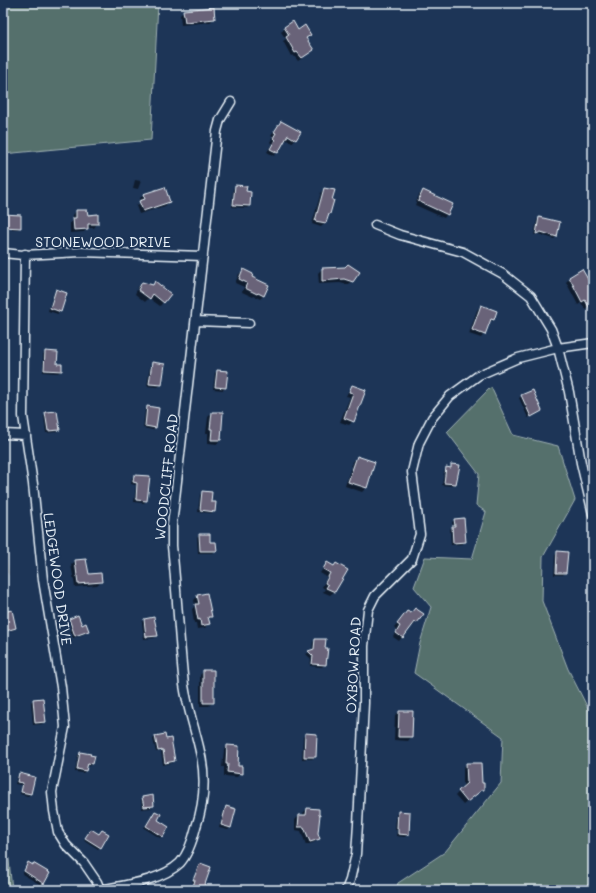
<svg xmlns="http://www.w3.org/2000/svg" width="596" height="893" font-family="Mali,sans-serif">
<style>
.green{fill:#556f6c;stroke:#9eb0b2}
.shadow{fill:#0007}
.building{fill:#696479;stroke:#e8f1f8}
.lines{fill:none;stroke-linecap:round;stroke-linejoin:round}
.minor-casing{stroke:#e8f1f8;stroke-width:11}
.minor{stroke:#1d3557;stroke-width:8}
.labels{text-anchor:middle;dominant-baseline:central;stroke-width:4;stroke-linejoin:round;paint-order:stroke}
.street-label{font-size:14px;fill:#e8f1f8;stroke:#1d3557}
</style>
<rect width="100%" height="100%" fill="#1d3557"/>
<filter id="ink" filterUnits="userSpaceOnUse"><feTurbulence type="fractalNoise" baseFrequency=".025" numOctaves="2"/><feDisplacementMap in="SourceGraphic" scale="8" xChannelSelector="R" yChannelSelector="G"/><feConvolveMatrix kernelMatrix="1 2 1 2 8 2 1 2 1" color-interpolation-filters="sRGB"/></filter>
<g filter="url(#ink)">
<path class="green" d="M3,3H158L151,140L3,154Z
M491,387L513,435L558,446L575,500L543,557L542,601L568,669L593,718V887L588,886L587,890H396L398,883L445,852L501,783L503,737L414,673L420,643L431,607L414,587L425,557L472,559L486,512L476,505L479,474L447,432Z
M3,835L7,841L12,890H3Z"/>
<path class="shadow" d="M184,11L214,19L210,22L181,25L180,15Z
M285,28L310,35L306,39L313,50L298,61L293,55L291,56L283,41L286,39L281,32Z
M281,122L295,139L292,143L285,139L277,152L274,156L267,152L272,144L270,142L273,137L271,136Z
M135,180L141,181L138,189L133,188Z
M236,186L245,192L249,206L247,208L232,207L233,189Z
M325,189L331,200L330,214L327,216L325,223L321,227L312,224L321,192Z
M423,191L447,214L444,218L415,205L419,195Z
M144,195L169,202L165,206L139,214L136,206L141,202L140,198Z
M76,211L87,216L97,224L94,228H87L84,232L70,233V223L73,220V215Z
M3,215L20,227L18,229H3Z
M540,218L556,237L554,239L538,234L534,235L537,220Z
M322,269L352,281L348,285L340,283L319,284L318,273Z
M243,271L250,278L264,295L260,299L254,296L253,297L242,292L244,287L235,283L239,274Z
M570,278L593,290V304L585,309L581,303L578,305L566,282Z
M142,283L152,286L155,283L163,302L160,306L149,298L145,302L135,294L138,287Z
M57,290L60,311L58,314L48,311L54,293Z
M481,306L493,320L488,323L484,334L481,338L469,334L477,310Z
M46,352L61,371L58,373L43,372V354Z
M153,363L163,365L161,385L158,387L147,386L150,366Z
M217,371L225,388L223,390L213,389L215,373Z
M352,386L365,391L353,421L349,425L340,422L350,397L346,396L349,390Z
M522,396L541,411L528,418L519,398Z
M148,407L155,427L153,430L143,428L145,410Z
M46,413L59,429L56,432L46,433L44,416Z
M212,413L220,440L217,444L208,443V433H206L208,417Z
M357,458L374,463L366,488L362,492L345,486L353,461Z
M452,465H459L455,484L453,486L442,485L444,471L447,468L449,469Z
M134,476L146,500L144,503L134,502L136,485L131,484L132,478Z
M202,492L210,502L214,511L212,513L198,512L200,495Z
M455,520L465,541L462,544L451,545L450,529L453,526L452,522Z
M199,535L216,550L213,553H198L197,537Z
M558,552L565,573L563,575H554L555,555Z
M3,556H7L9,574L8,575V573L3,574Z
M75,561L88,576L101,582L97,585L75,587L71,565Z
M327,563L333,567L346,570L334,592L330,595L323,592L325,589L322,587L327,577L320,573Z
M198,596L211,617L208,619V624L205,628L197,629L196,623H194L192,609L195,606L194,600Z
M11,611L15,628L13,630L4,632L3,613Z
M407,612L416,622L413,626L412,625L399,641L393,637L397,631L394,628Z
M593,613V625L588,618Z
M78,617L82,626L88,630L86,633L73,638L67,623Z
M144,620L157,636L154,638L144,639L142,622Z
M315,640L325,664L322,667L310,666L311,659L306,654L312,651L313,642Z
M204,671L213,702L209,706H200V675Z
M33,700L44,722L42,724L33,725L31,702Z
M399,712L411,737L408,741L394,740L395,715Z
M306,734L316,735L315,757L312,759H302L303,737Z
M156,737L166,740L174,761L172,763L163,765L161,751L156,752L153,739Z
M227,746L237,767L241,773L237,777L224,776V767H222L224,750Z
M81,753L92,764L90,766H87L85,771L83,773L75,772L78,755Z
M466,764L481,784L483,789L463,805L455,796L463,787V768Z
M19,774L30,794L28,796L20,794L22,785L15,784L17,777Z
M143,798L153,805L151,808L142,809L141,800Z
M226,807L230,828L228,830L219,828L224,810Z
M307,809L319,838L315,842L306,845L301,831L295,830V820L299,816H303V813Z
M155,812L156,820L162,836L160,838L144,828Z
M398,812L409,813L408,834L405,837L396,836L397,830H395L396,815Z
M89,833L99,835L100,847L98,849L84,840Z
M29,864L32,866L33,865L43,883L41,885L22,874Z
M200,864L202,890H196L192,888L194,883L192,882L198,867Z
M73,888V890H59H60Z"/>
<path class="building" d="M214,7L215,19L185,22L183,10Z
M293,21L298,30L305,25L311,35L306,38L314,50L302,58L297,52L295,53L286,37L289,35L284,27Z
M281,121L301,132L296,140L288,135L278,153L270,149L275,140L273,138L276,133L274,132Z
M235,185L247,186L246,191L251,192L250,206L233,205Z
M165,187L170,202L143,211L139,201L145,199L143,194Z
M324,188L335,190L332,200H334L330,214H329L326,223L315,221Z
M423,190L453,204L448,215L418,201Z
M76,210H87L88,215L98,214V224H88V229L74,230L73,218H76Z
M3,214L21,215V228L3,227Z
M539,217L560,222L557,237L541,232L536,234Z
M348,264L360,272L353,282L344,279L322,281V268L345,267Z
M243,269L253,274L252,277L269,285L264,296L258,293L257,294L245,288L247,283L239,279Z
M582,269L593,288V314L585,300L582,302L569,277Z
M155,281L171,294L164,303L153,294L150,299L138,290L142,282L153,285Z
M56,289L67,293L61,312L50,308Z
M481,305L497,311L494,320L491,319L485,335L472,330Z
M45,351L58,352L57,364H62V371L44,370Z
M152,362L165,364L162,385L149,384Z
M217,370L228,371L226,388L215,387Z
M352,385L366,390L354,422L344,418L353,393L349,392Z
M533,390L542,411L531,417L521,395Z
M147,406L159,408L156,428L145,426Z
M57,411L60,430L48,431L45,412Z
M212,412H223L221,440H211L212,429H210Z
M357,456L375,462L367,488L348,482Z
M451,464L460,465L456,484L444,483L446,467L451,468Z
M134,475L150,476L147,501L136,500L137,483L133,482Z
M202,491L212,492L211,502H216L215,512L200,510Z
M464,518L466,542L453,543L452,526H455L454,519Z
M199,534H210V542H216L217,551H200Z
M557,551L568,552L566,573H556Z
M86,559L89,574L101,573L102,582L78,584L75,560Z
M327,562L334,566L336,563L348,570L335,592L326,588L328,585L325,583L330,573L323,569Z
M207,593L212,617H208L210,624L201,626L200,619L198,620L195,604H199L197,595Z
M415,608L424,614L417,623L415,622L403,638L396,633L400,626L397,624L407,611L411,613Z
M12,610L16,628L6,631L3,612Z
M78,615L82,625L86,623L89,631L75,636L69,619Z
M154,617L158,636L146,637L144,619Z
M315,639H326L325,648H328L326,665L312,664L313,656L308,651L314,649Z
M203,670H214V703H203Z
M43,698L46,722L35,723L33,699Z
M399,711H413L412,737H398Z
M305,733L317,734L316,757H304Z
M165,734L166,739L171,738L175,761L165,763L163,750L158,751L155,736Z
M227,745L239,746L238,766H242V774L227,772L228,764H226Z
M80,752L91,754L90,755L95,756L93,764L88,763L86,771L77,769Z
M466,763H481L482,783H484V790H482L467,802L458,791L467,783Z
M19,773L35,777L31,794L21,792L23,783L17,782Z
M153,795L154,806L144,807L142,797Z
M226,806L236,809L231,828L221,825Z
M307,808L319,809V815H320L318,833L320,839L310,842L304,827H298L299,815H306Z
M155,811L161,814L158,820L169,827L163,837L146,826Z
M398,811L410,812L409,835L398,834V828H397Z
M91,829L99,834L102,830L109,834L101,848L85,838Z
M28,862L33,865V863L50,873L44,884L24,871Z
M200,863L211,867L203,890H192L195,880H193Z"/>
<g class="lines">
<defs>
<path id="minor" d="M375,225L400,235L463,252L503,274L531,296L551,329L558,348L569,392L581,463L593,514
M3,253L23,255L81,252L203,256
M25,254L23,416L33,484L43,580L61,687L65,727L52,792L54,811L58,832L66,845L84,863L97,882L100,890
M196,321L249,323
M3,434L26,435
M100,890C125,885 161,881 180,863C189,853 193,839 196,827C205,801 206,774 199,747C194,726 187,706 184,685C179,639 177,592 172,546V525L217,131L220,120L231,102
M346,890L350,880L356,854L358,824L364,703V646L368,610L375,596L412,559L420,534L412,472L419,443L432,418L450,396L479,375L518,358L558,348L593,343"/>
</defs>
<use href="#minor" class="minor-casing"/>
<use href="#minor" class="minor"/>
</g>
</g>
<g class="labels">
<g class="street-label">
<text x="103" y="241">STONEWOOD DRIVE</text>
<text transform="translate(166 477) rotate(-84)">WOODCLIFF ROAD</text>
<text transform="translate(58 579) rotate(82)">LEDGEWOOD DRIVE</text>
<text transform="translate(353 665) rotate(-87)">OXBOW ROAD</text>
</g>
</g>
<rect width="596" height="893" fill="none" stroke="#1d3557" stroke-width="16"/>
<rect x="8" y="8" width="580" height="877" fill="none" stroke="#e8f1f8" stroke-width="1.5" filter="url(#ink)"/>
</svg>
